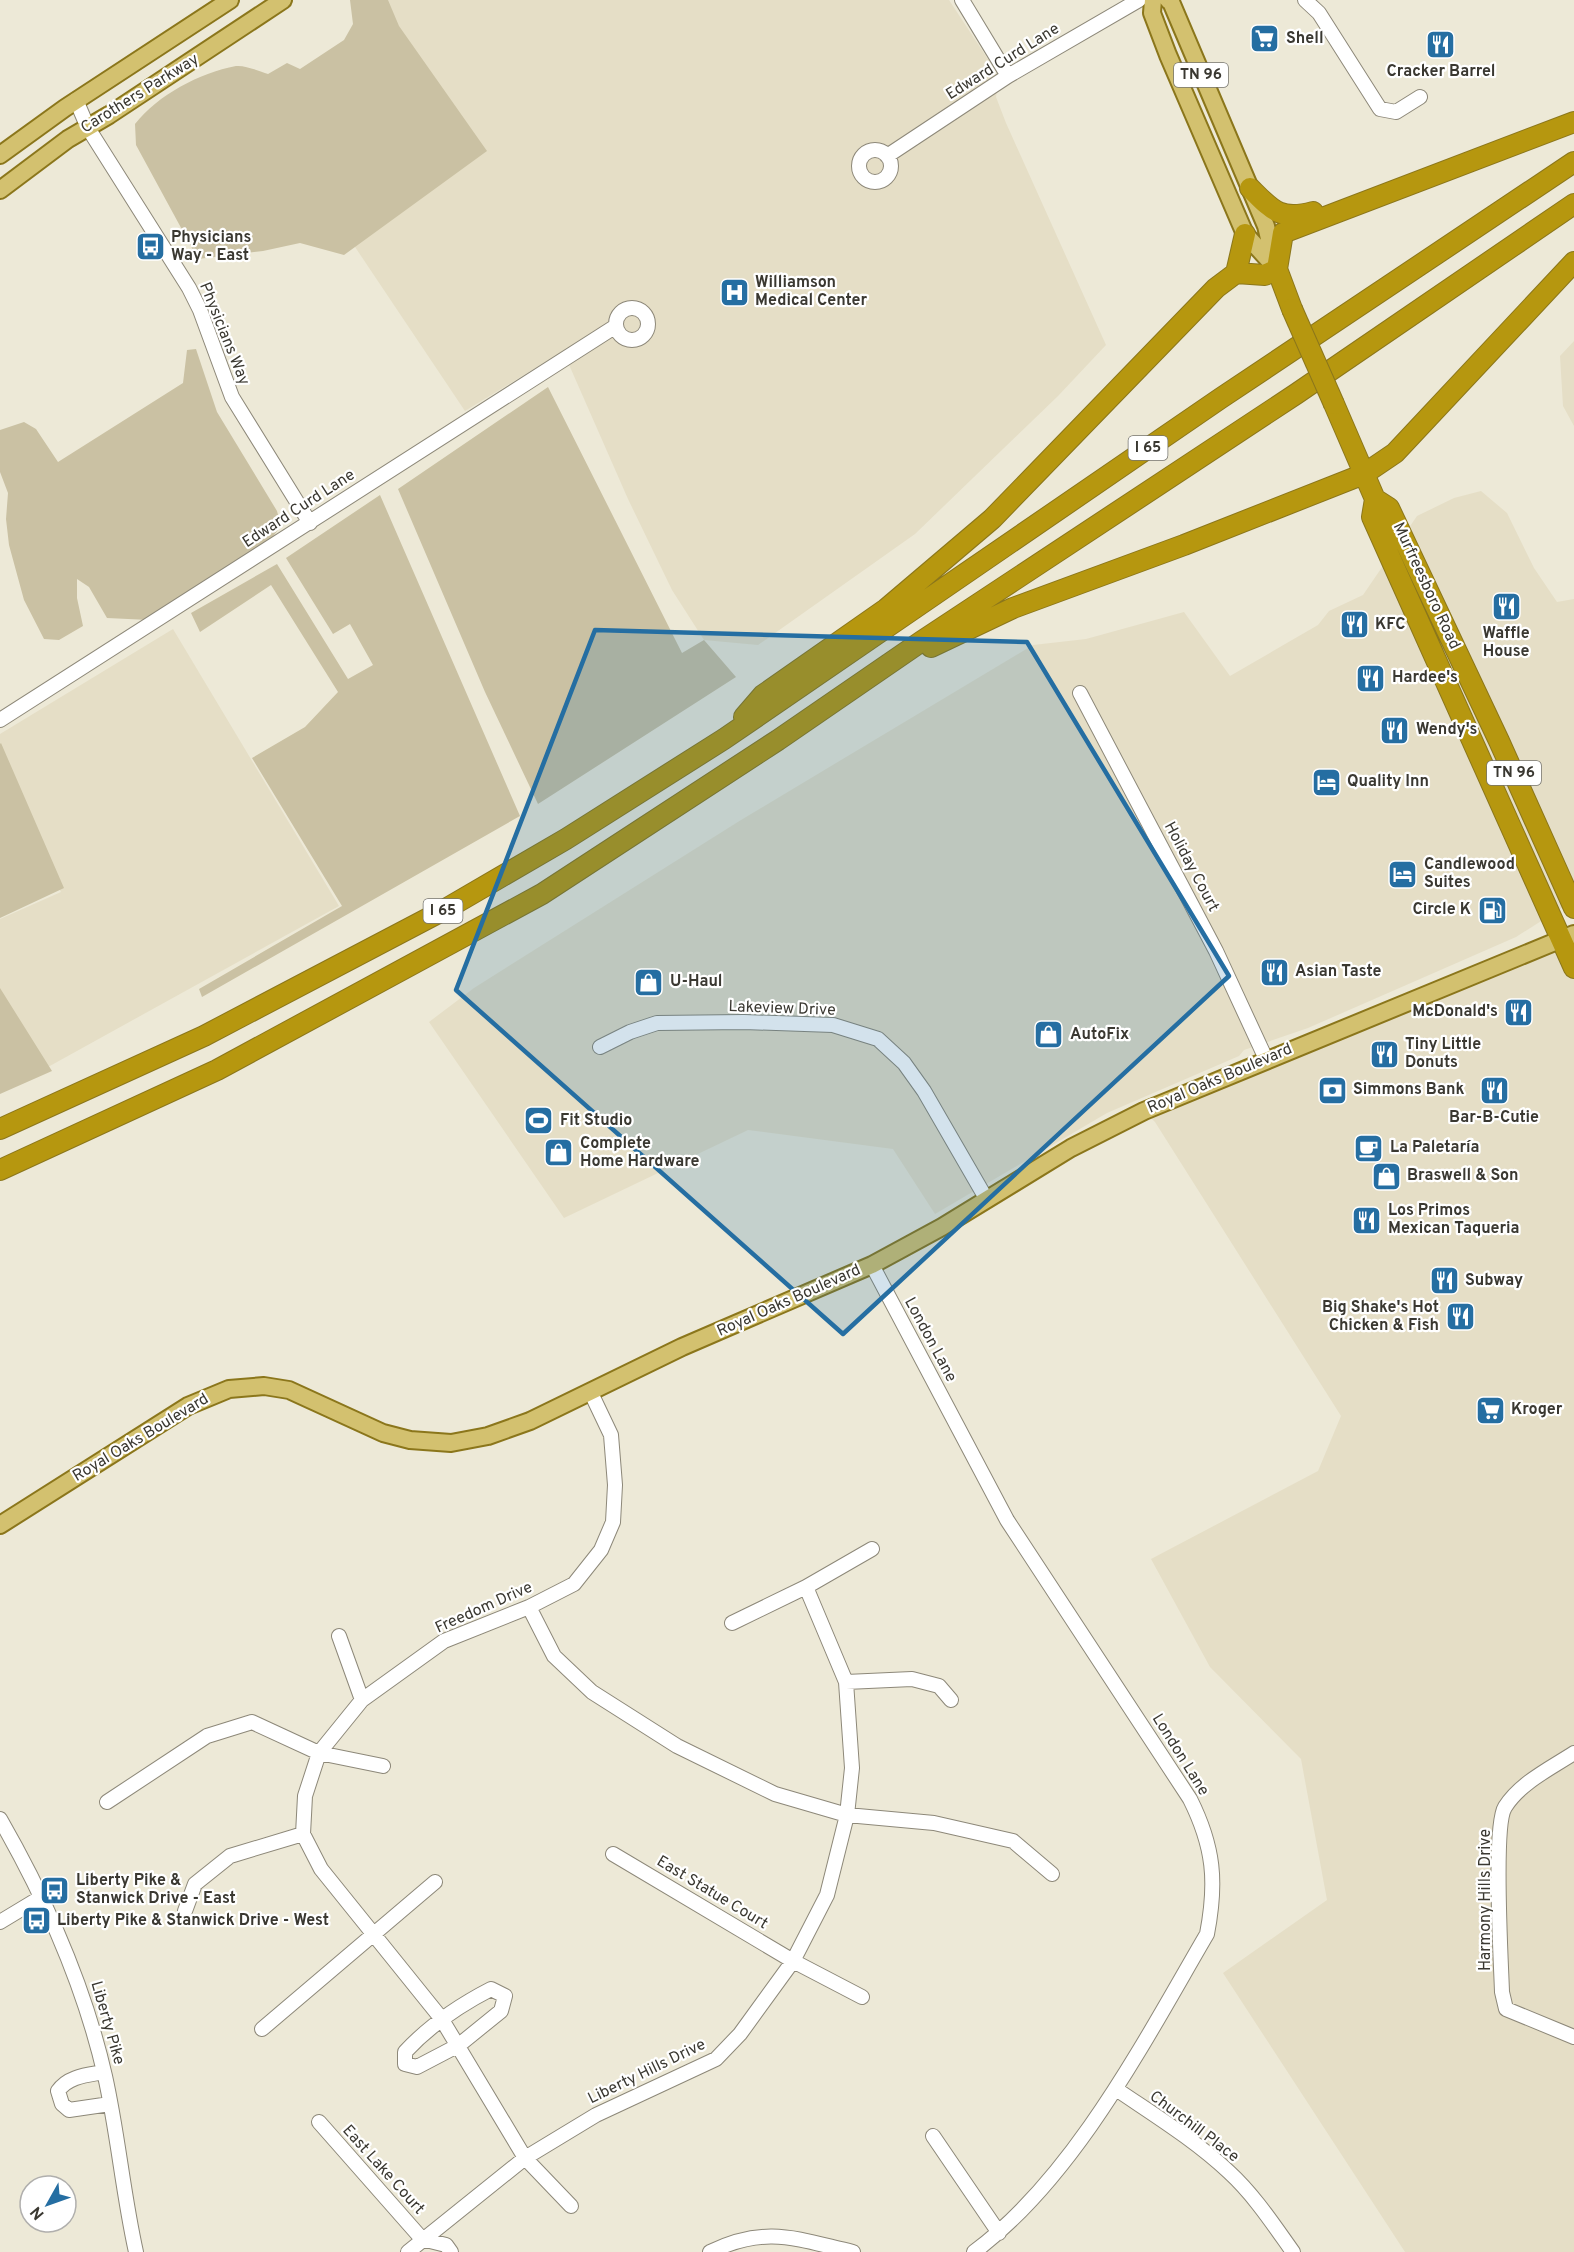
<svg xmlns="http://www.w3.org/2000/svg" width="1574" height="2252" font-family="Overpass,sans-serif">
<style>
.built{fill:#e5dec6}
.green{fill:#cac1a3}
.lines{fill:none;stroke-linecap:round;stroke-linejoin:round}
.minor-casing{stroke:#8d8879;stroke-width:16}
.major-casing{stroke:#8b761b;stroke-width:20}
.highway-casing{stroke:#8b761b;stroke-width:22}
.minor{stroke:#fff;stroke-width:14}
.major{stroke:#d3c16f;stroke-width:16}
.highway{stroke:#b6970f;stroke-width:20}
.highway-bridge-casing{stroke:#8b761b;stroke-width:22;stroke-linecap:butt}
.highway-bridge{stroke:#b6970f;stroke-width:20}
.marked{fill:#256ea2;fill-opacity:0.2;stroke:#256ea2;stroke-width:4.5;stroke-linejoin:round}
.labels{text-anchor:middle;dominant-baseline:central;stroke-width:4.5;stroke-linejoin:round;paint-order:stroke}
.shield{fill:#fff;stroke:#75746f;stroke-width:1.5}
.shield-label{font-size:15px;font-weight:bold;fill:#3a3831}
.poi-label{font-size:16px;font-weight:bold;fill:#3a3831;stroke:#fff;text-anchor:start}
.street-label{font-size:16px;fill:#3a3831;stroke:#fff}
</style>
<rect width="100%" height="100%" fill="#ede9d7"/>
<path class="built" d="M366,0H949L999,76L996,97L1006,123L1106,345L1058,396L915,534L758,645L704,640L672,590L628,499L563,351L465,411L349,238Z
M1574,341V426L1563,406L1560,356Z
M1481,491L1507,513L1534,568L1557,602L1574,599V900L1516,937L1308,1028L1244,1050L1239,1056L1107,1113L935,1214L893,1149L748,1130L564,1218L429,1022L474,988L741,820L1033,645L1086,639L1184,612L1230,676L1318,625L1329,611L1363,595L1417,516L1454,498Z
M173,629L339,906L48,1067L0,993V919L61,892L0,762V734Z
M1574,944V2252H1405L1223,1973L1327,1900L1301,1759L1210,1667L1151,1559L1318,1471L1341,1416L1155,1122L1144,1111Z"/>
<path class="green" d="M350,0H388L399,26L487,151L344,255L300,243L263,251L198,259L136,145L135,124C158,95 199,73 236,66C245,65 259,71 268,74L287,63L300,69L344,40L353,24Z
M196,349L217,412L277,511L281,526L271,539L149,620L107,618L89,587L77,579V598L83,626L59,640L44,639L24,600L9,545L6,519L8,493L0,472V430L24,422L36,429L58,462L183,383L187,350Z
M548,387L682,653L704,640L736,677L538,804L485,692L398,489Z
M380,495L520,816L202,997L199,989L342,906L252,758L305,727L338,692L271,585L200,632L191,613L277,564L348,679L373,665L350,624L333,634L286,558Z
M1,743L64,888L0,918V744Z
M0,988L52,1071L0,1094Z"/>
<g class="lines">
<defs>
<path id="minor" d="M962,0L1008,76
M1305,0L1319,13L1380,109L1396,112L1420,97
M76,100L88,128L189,288L200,310L232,397L310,523
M859 166a16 16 0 1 1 32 0a16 16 0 1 1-32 0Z
M887,156L1008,76L1139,0
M616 324a16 16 0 1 1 32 0a16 16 0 1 1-32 0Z
M1080,693L1216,951L1266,1059
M0,720L616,326
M600,1047L630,1032L657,1023L744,1022L833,1025L878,1039L904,1063L924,1091L987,1200
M872,1265L1007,1520L1190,1799C1214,1847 1217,1882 1207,1934C1145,2040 1074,2178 974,2252
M529,1607L554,1656L592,1692L677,1746L775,1794L847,1815L934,1823L1013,1841L1052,1874
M732,1623L806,1587L872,1549
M339,1636L362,1700
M846,1682L912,1679L939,1686L951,1700
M1574,1753C1551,1768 1520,1783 1505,1807C1493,1826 1501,1961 1502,1992L1506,2009L1574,2037
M107,1802L207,1736L252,1722L319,1753L383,1766
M0,1819C47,1901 84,1984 105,2076C118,2134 123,2194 136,2252
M613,1854L793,1961L862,1997
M185,1911L195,1884L230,1856L303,1834
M0,1922L43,1896
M491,1989L505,1996L501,2011L459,2045L417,2067L405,2064V2052C430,2025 458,2006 491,1989Z
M262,2029L435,1882
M104,2072C88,2075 68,2076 58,2091L62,2104L69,2110L110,2104
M1116,2089C1154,2115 1195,2140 1229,2172C1254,2195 1273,2224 1293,2252
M319,2122L422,2239
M933,2136L999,2233
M571,2206L525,2158L441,2018L321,1869L303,1834L305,1796L319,1753L362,1700L444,1641L529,1607L574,1584L601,1550L613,1522L615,1485L611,1435L591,1393
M422,2239L446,2245L451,2252
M408,2252L525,2158L596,2115L716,2059L740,2034L793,1961L827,1895L847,1815L852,1768L846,1682L806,1587
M710,2252C766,2225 796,2239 853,2252"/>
<path id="major" d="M1153,0L1152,13L1168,55L1245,234L1277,269
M1168,0L1171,2L1266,226L1276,268
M0,155L65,108L230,0
M0,190L68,139L109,115L283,0
M0,1525L188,1406L229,1389L264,1386L289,1390L383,1433L410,1440L451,1443L488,1436L530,1421L682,1347L872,1265L942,1227L1071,1148L1144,1111L1574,934"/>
<path id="highway" d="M1250,188C1272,210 1280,221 1313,212
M1277,269L1283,233L1574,122
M1277,269L1292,309
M1236,273L1245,234
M1334,404L1375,499L1372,517L1574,968
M1375,499L1389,508L1499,741L1574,908
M931,647L1013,608L1184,545L1364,474L1395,453L1574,262
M744,717L763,695L886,609L992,519L1216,288L1236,273L1265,275L1277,269
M0,1129L204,1036L444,910L566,839L724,739L1221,398L1574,162
M0,1170L217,1070L542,894L778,740L922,641L1296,394L1574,204"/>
</defs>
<use href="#minor" class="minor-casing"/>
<use href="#major" class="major-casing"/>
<use href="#highway" class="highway-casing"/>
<use href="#minor" class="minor"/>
<use href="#major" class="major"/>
<use href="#highway" class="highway"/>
<defs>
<path id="highway-bridge" d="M1292,309L1334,404"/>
</defs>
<use href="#highway-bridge" class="highway-bridge-casing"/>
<use href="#highway-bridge" class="highway-bridge"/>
</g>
<path class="marked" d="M595,630L1027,642L1229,976L843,1334L456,990Z"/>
<defs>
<symbol id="supermarket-square" viewBox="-11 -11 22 22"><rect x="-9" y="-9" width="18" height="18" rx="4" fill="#256ea2" stroke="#fff"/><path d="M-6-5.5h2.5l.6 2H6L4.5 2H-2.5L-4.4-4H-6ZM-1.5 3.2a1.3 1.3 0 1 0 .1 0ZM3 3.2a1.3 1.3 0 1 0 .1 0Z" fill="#fff"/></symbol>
<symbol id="restaurant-square" viewBox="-11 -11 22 22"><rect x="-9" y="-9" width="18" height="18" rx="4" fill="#256ea2" stroke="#fff"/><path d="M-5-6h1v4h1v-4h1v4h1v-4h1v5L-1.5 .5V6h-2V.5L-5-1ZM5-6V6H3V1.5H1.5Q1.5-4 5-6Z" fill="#fff"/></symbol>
<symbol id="bus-square" viewBox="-11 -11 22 22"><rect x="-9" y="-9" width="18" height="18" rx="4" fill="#256ea2" stroke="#fff"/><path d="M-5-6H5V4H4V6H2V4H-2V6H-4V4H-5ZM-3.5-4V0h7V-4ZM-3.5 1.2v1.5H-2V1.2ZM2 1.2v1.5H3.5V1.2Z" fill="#fff"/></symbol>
<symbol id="hospital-square" viewBox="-11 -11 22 22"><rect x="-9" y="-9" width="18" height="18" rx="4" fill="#256ea2" stroke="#fff"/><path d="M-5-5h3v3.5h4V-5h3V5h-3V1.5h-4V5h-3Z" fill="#fff"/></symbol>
<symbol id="hotel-square" viewBox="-11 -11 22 22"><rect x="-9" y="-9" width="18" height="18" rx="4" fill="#256ea2" stroke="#fff"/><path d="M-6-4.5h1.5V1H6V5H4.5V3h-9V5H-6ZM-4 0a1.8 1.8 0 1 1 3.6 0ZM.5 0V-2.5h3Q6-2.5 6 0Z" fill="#fff"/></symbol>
<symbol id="fuel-square" viewBox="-11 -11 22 22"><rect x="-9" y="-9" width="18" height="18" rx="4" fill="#256ea2" stroke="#fff"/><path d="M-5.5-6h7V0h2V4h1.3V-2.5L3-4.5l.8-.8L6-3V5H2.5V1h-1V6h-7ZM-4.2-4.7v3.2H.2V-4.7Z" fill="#fff"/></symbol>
<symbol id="shop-square" viewBox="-11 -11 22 22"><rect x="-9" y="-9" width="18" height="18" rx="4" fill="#256ea2" stroke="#fff"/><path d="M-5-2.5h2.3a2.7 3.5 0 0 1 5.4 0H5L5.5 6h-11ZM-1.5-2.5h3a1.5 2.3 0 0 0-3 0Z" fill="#fff"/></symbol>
<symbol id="bank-square" viewBox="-11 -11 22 22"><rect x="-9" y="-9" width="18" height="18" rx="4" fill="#256ea2" stroke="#fff"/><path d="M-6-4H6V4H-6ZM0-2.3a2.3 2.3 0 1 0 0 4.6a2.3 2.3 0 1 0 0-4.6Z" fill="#fff"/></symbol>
<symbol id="stadium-square" viewBox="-11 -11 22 22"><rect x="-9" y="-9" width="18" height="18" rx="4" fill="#256ea2" stroke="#fff"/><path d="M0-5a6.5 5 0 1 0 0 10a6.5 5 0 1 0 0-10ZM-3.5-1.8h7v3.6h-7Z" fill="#fff"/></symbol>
<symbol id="cafe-square" viewBox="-11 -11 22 22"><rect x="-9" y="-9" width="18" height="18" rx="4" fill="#256ea2" stroke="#fff"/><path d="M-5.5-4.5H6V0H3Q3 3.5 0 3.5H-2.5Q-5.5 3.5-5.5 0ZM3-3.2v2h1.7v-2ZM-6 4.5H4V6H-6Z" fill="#fff"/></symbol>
</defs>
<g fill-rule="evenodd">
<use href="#supermarket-square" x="1248" y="22" width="33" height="33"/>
<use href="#restaurant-square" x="1424" y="28" width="33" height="33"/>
<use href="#bus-square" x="134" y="230" width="33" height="33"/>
<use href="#hospital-square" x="718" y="276" width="33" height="33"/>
<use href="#restaurant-square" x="1490" y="590" width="33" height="33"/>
<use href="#restaurant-square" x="1338" y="608" width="33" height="33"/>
<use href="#restaurant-square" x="1354" y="662" width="33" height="33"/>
<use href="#restaurant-square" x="1378" y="714" width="33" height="33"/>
<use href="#hotel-square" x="1310" y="766" width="33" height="33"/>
<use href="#hotel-square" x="1386" y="858" width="33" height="33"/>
<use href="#fuel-square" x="1476" y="894" width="33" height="33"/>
<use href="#restaurant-square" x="1258" y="956" width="33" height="33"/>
<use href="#shop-square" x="632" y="966" width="33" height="33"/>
<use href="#restaurant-square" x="1502" y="996" width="33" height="33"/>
<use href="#shop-square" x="1032" y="1018" width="33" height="33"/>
<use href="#restaurant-square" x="1368" y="1038" width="33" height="33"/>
<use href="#bank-square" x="1316" y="1074" width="33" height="33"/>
<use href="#restaurant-square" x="1478" y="1074" width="33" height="33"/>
<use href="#stadium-square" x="522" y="1104" width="33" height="33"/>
<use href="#cafe-square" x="1352" y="1132" width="33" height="33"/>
<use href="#shop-square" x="542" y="1136" width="33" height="33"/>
<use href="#shop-square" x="1370" y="1160" width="33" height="33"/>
<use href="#restaurant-square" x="1350" y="1204" width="33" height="33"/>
<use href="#restaurant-square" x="1428" y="1264" width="33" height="33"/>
<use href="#restaurant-square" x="1444" y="1300" width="33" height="33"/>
<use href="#supermarket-square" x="1474" y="1394" width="33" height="33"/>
<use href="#bus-square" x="38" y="1874" width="33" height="33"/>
<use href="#bus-square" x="20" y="1904" width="33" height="33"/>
</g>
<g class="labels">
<g class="shield">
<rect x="1174" y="63" width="54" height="24" rx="4.5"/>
<rect x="1128.5" y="436" width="39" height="24" rx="4.5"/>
<rect x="1487" y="761" width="54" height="24" rx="4.5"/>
<rect x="423.5" y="899" width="39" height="24" rx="4.5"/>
</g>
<g class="shield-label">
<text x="1201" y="75">TN 96</text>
<text x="1148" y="448">I 65</text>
<text x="1514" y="773">TN 96</text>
<text x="443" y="911">I 65</text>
</g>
<g class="poi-label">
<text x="1286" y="39">Shell</text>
<text x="1441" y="72" text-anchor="middle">Cracker Barrel</text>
<text x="171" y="238">Physicians<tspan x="171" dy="18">Way - East</tspan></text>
<text x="755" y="283">Williamson<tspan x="755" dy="18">Medical Center</tspan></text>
<text x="1375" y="625">KFC</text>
<text x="1506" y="634" text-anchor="middle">Waffle<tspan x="1506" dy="18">House</tspan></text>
<text x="1392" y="678">Hardee's</text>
<text x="1416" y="730">Wendy's</text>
<text x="1347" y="782">Quality Inn</text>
<text x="1424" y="865">Candlewood<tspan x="1424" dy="18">Suites</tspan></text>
<text x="1471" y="910" text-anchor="end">Circle K</text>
<text x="1295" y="972">Asian Taste</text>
<text x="670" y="982">U-Haul</text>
<text x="1498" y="1012" text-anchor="end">McDonald's</text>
<text x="1070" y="1035">AutoFix</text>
<text x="1405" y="1045">Tiny Little<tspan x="1405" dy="18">Donuts</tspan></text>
<text x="1353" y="1090">Simmons Bank</text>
<text x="1494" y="1118" text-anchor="middle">Bar-B-Cutie</text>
<text x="560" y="1121">Fit Studio</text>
<text x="580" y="1144">Complete<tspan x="580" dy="18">Home Hardware</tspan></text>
<text x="1390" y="1148">La Paletaría</text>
<text x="1407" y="1176">Braswell &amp; Son</text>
<text x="1388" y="1211">Los Primos<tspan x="1388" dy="18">Mexican Taqueria</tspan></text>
<text x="1465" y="1281">Subway</text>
<text x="1439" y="1308" text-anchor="end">Big Shake's Hot<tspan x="1439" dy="18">Chicken &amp; Fish</tspan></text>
<text x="1511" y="1410">Kroger</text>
<text x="76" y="1881">Liberty Pike &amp;<tspan x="76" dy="18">Stanwick Drive - East</tspan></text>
<text x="57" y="1921">Liberty Pike &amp; Stanwick Drive - West</text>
</g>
<g class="street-label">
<text transform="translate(1003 62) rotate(-32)">Edward Curd Lane</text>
<text transform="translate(140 94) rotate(-32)">Carothers Parkway</text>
<text transform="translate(224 334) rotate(68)">Physicians Way</text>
<text transform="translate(299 509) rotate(-33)">Edward Curd Lane</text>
<text transform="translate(1426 586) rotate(65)">Murfreesboro Road</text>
<text transform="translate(1191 867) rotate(62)">Holiday Court</text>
<text transform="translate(782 1009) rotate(2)">Lakeview Drive</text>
<text transform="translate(1220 1079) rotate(-23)">Royal Oaks Boulevard</text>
<text transform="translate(789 1301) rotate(-24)">Royal Oaks Boulevard</text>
<text transform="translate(930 1340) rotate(62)">London Lane</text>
<text transform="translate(141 1438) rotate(-31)">Royal Oaks Boulevard</text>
<text transform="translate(484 1608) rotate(-24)">Freedom Drive</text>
<text transform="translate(1180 1755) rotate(58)">London Lane</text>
<text transform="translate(712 1893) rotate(31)">East Statue Court</text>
<text transform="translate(1486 1900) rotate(-90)">Harmony Hills Drive</text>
<text transform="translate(107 2023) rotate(74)">Liberty Pike</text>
<text transform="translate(647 2072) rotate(-26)">Liberty Hills Drive</text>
<text transform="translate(1194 2127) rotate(37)">Churchill Place</text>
<text transform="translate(383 2170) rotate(48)">East Lake Court</text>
</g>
</g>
<g transform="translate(48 2204) rotate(230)"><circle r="28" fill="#ffffff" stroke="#b0afad" stroke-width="1.5"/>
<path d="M0-4.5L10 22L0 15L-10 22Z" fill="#256ea2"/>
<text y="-9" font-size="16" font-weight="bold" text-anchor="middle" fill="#3a3831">N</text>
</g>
</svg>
